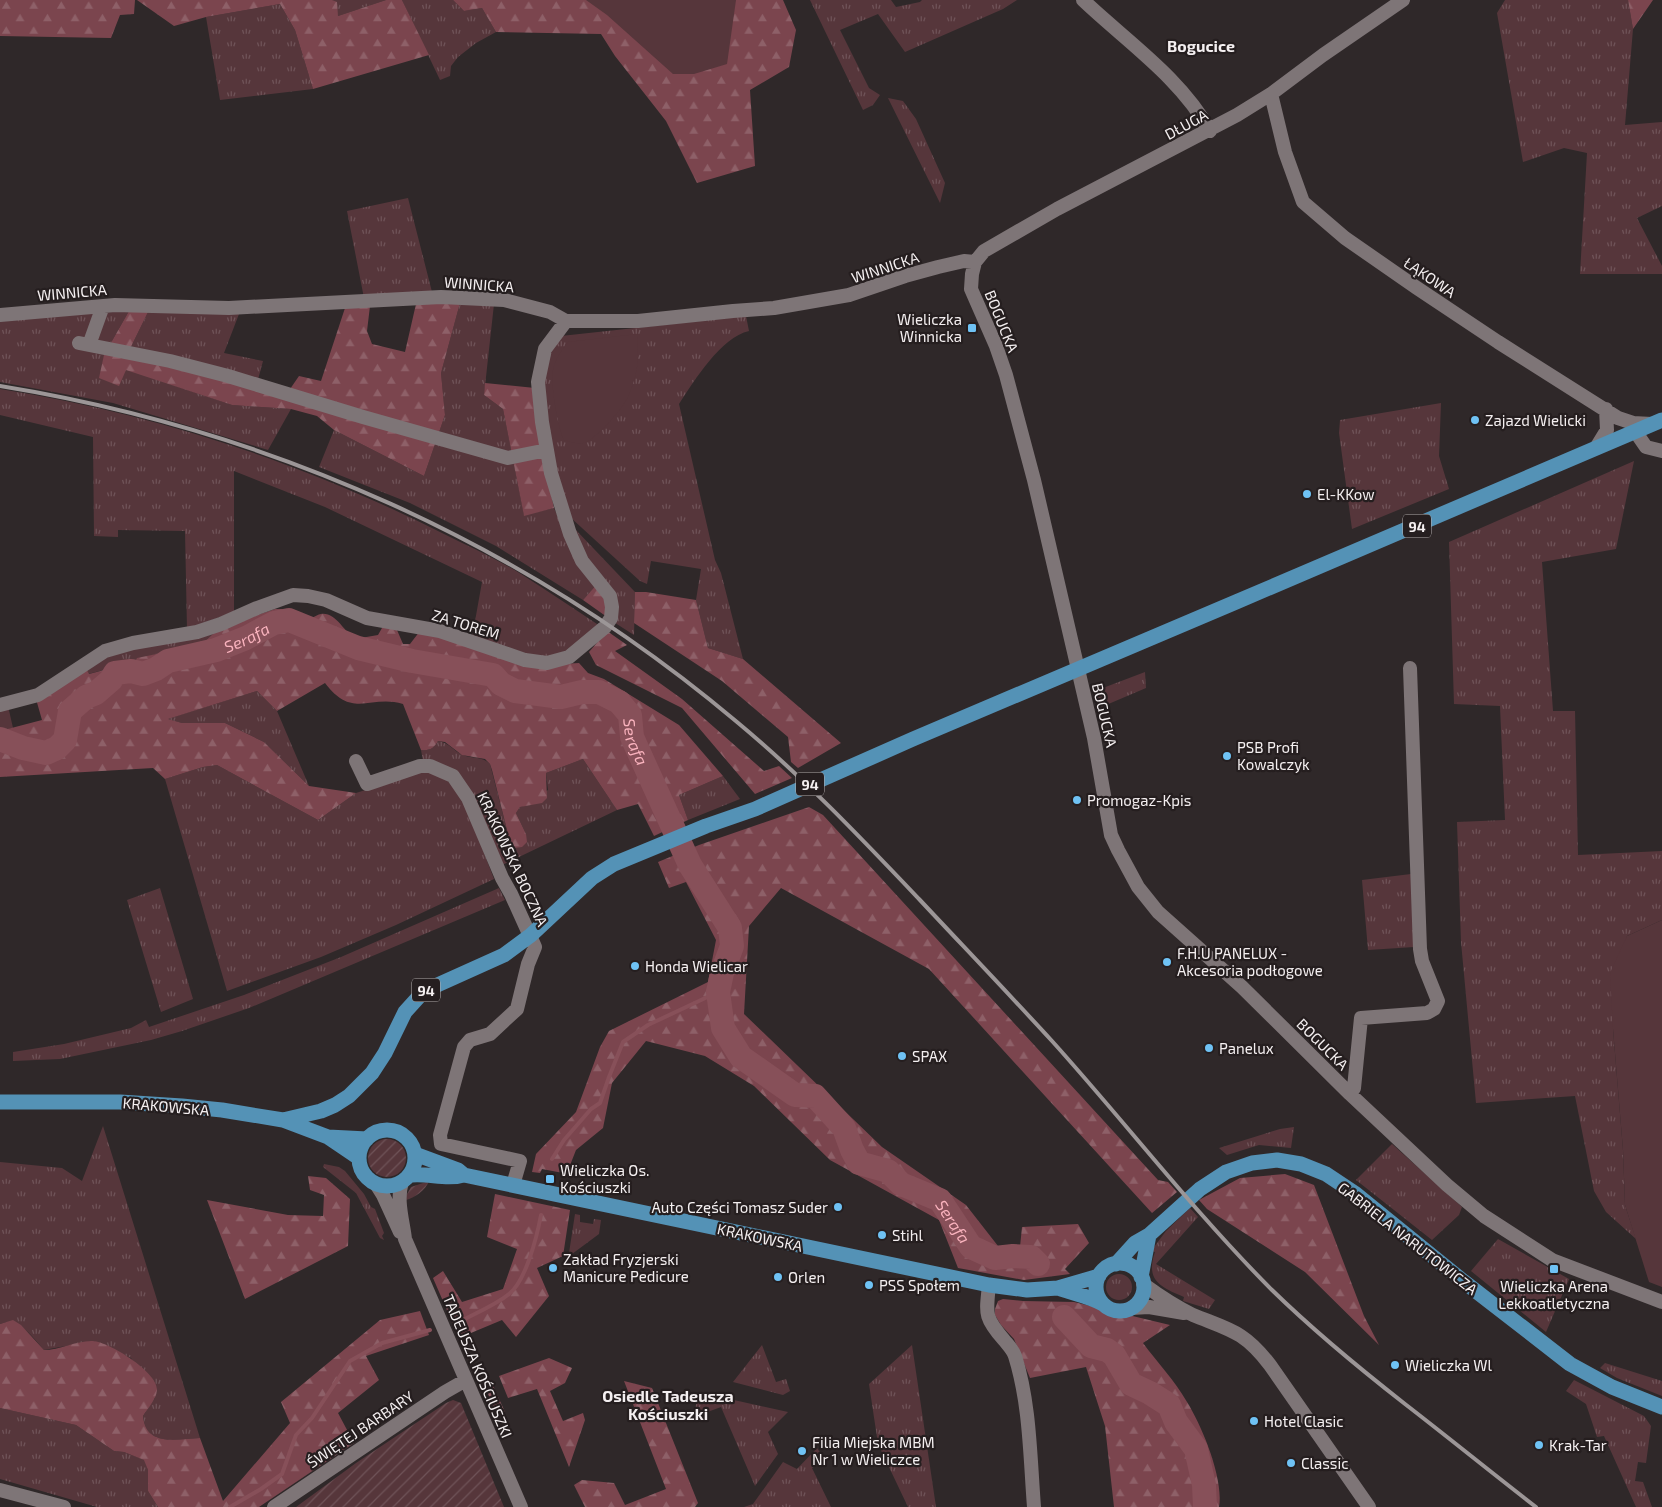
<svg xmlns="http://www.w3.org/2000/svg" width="1662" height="1507" font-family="'Exo 2',sans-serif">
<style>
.grass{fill:url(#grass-tufts)}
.forest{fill:url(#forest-firs)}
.garden{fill:url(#garden-furrows)}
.pitch{fill:#56363b}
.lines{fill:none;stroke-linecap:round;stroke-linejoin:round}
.stream{stroke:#875059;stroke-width:4}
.river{stroke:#875059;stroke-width:24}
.minor{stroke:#7e7577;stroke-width:14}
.major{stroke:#5492b6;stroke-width:15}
.rail{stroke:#9c9697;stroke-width:4}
.poi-dot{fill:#6fc2f4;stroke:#251e1f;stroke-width:2}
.labels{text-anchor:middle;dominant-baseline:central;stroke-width:4.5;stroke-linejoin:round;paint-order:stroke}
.shield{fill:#251e1f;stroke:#b6b0b1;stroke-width:1}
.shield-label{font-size:14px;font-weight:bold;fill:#f4eff0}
.street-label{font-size:15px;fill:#f4eff0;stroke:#251e1f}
.poi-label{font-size:15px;fill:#f4eff0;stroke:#251e1f;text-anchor:start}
.neighbourhood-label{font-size:16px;font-weight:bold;fill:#f4eff0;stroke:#251e1f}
.water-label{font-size:16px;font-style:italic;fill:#fab3be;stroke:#251e1f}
</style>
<defs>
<pattern id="grass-tufts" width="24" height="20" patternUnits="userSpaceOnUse" patternTransform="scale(1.25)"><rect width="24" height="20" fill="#56363b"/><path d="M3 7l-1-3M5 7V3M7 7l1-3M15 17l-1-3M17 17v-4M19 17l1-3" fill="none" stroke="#6f5358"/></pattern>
<pattern id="forest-firs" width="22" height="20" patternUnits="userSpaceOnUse" patternTransform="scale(1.25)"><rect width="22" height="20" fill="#7b454e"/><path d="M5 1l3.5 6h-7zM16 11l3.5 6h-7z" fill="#8e6068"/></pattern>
<pattern id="garden-furrows" width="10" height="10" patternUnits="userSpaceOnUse" patternTransform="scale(1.25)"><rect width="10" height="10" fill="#56363b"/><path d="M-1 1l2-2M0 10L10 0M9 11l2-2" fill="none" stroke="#6f5358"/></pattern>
</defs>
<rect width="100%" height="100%" fill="#2f2829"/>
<path class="grass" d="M332,0H386L338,16Z
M402,0H453L464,11L482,8L496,32L476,43L458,57L451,66L450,76L440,80Z
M810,0H891L896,7L920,2L922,0H1017L1003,9L905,52L878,14L840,30L869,88L880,95L873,105L863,110Z
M1505,0H1628L1633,29L1625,125L1662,122V206L1637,218L1662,266V274H1580L1587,153L1564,148L1523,162L1497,13Z
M280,4L295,30L313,89L220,100L206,17Z
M888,98L903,101L916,119L945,183L940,203Z
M408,198L432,292L364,298L347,211Z
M460,303L494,304L484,395L503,409L524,515L554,508L578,562L597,584L583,600L496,546L410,503L319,467L334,430L424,476L445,415L441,373Z
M149,310L239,314L224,353L263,361L256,387L128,353Z
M129,311L104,355L126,369L232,405L291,409L268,450L113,403L0,382V319Z
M746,316L749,331C721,337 694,381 679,404L715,560L721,573L743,659L708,648L696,600L701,569L651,561L647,584L640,581L570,517L555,472L543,380L549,351L561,336Z
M0,389C153,413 306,464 444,534C470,547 497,559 521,574C548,591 574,609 600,626L576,647L545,659L472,638L482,582L325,507L234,471V612L187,629L185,531L118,530V537L94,536L93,437L0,415Z
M1441,403L1439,456L1449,489L1352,529L1339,433L1340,420Z
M1634,461L1616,549L1542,562L1553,711H1575L1578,855L1662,851V920L1627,936L1613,1029L1623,1150L1625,1205L1636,1239L1606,1212L1594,1191L1575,1096L1476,1103L1461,942L1457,822L1505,820L1500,706L1454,704L1449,542Z
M574,528L635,592L634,635L612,621Z
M215,632L201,645L88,674L86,668L107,655Z
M1145,672L1146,688L1099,708L1095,691Z
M257,691L277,711L309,786L264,742L225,723H182L167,719Z
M8,706L13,728L0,731V707Z
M438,741C450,743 453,751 463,755C473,759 482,756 490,764L509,838L526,834L516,813L520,807L527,805L548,790L546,773L583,759L617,810L502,865L465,785L423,761L421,750C430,751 434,748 438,741Z
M217,765L318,820L356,793L425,771L452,780L468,811L494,879L396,925L321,957L227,991L165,779L203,767Z
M723,776L740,799L688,820L679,795Z
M1411,874L1414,947L1368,950L1362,880Z
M160,888L193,999L161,1012L127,900Z
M499,888L505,900L249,1008L182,1031L151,1040L60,1059L13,1061V1052L64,1044L131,1028L146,1020L149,1027L244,995L341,957Z
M103,1126L200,1438C176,1439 146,1447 143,1416L155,1398L131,1358L93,1341L44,1350C33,1338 19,1316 0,1324V1162L62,1168L82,1181Z
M1294,1127L1291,1148L1259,1145L1227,1155L1219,1148L1280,1129Z
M1392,1144L1462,1207L1459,1215L1432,1240L1356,1180Z
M324,1164L339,1167L345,1171L364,1194L371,1207L375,1209L384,1233L382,1236L384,1240L380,1238L356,1193L323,1167Z
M1190,1208L1198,1217L1156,1264L1215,1300L1209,1309L1183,1301L1184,1297C1161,1287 1145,1281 1155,1252L1151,1251L1166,1231Z
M575,1214L580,1215V1222L593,1224L594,1219L601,1220L599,1234L572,1254L569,1253Z
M1498,1239L1569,1279L1546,1332L1471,1271Z
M1106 1287a13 13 0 1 1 26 0a13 13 0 1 1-26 0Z
M762,1345L776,1382L786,1379L790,1391L783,1395L733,1382Z
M912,1345L936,1507H908L878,1444L869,1384Z
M1605,1363L1662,1381V1396L1617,1378L1600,1368Z
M1574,1380L1644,1416L1651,1426L1646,1463L1638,1462L1635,1481L1643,1482L1652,1507H1636L1604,1436L1597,1437L1586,1404L1566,1391Z
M698,1392L788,1412L768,1432L778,1454L755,1486L721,1407L694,1417Z
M0,1408L76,1425L114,1451L124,1452L145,1460L148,1470V1491L158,1507H97L0,1479Z
M817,1448L826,1461L812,1468L831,1507H744L753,1504L783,1462L797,1469Z"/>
<path class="forest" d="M0,0H135L134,14L120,15L111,38L0,36Z
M137,0H332L337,2L338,16L386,0H402L429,55L313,89L295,30L280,4L206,17L174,26Z
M453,0H783L796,30L789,67L750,90L755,166L697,183L666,121L615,56L601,34L496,32L482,8L464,11Z
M1628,0H1653L1633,29Z
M460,303L441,373L445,415L424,476L334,430L317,416L291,409L232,405L126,370L119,386L99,378L104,355L129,311L149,310L128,353L288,392L299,376L321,381L345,308L370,306L367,331L372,344L405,352L416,304Z
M485,383L535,388L540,441L554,508L524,516L503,409L484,395Z
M597,584L603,591L607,617L583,600Z
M635,592H646L696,600L708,648L743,659L841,743L798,768L791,762L788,737L722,681L634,623Z
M275,609H282L303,621C311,620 315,615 321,614C336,612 344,632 355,639L378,635L382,628L390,627L397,630L403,644H410L420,631L562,664L579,663L588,673L604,679L679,725L723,776L679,795L688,820L654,836L638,804L617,810L583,759L546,773L547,798L542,803L520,807L516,813L526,834L527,842L522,847L514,848L509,838L492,770L490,764L485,759L462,755L445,742L438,741C434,748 430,751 421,750L403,704C370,694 353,720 325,683L277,711L257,691L168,719L182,723H225L264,742L309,786L356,793L318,820L217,765L203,767L165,779L153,768L0,777V731L42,720L36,699L86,668L89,674L135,662L137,658L201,645L215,632L239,621Z
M607,631L627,645L615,651L682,699L764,771L779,766L792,778L755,794L682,708L596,665L589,652Z
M809,807L823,815L1158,1180L1168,1182L1177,1192L1152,1213L929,969L781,888L749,926L744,1014L882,1147L966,1205L998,1246L1020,1247L1022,1227L1078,1224L1089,1243L1065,1269L1070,1274L1024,1280L958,1268L939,1220L830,1160L754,1086L705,1056L646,1041L612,1083L603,1128L576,1150L565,1178L562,1177L563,1173L542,1169L540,1173L532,1172L536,1154L576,1112L600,1047L609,1031L708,982L716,940L686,882L669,888L658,862L699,845Z
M1285,1174L1314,1185L1364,1316L1379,1345L1305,1272L1207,1209L1199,1200L1240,1178Z
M308,1176L326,1178L350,1199L348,1246L245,1299L207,1200L288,1215L323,1216L324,1195L310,1190Z
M495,1194L570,1210L563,1256L537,1268L549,1296L516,1337L502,1320L459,1338L433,1278L443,1271L462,1302L503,1289L517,1249L487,1237Z
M1003,1299L1023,1301L1074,1302L1170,1325L1143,1343C1157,1362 1175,1381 1187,1402C1202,1426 1224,1479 1219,1507H1114L1105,1426L1086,1367L1030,1378L1014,1339L1001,1325L995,1315V1309L998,1301Z
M420,1311L429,1335L366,1356L379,1380L338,1413L354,1443L259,1507H158L148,1491V1470L144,1460L124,1452L114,1451L76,1425L0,1408V1324L13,1320L21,1325L44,1350C59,1350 79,1340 93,1341C109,1342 158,1372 157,1390C156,1400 148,1408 143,1416C146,1447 176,1439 200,1438L223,1501L290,1423L281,1402L380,1320Z
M549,1358L572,1368L565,1383L550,1391L563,1421L583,1413L585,1420L569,1467L537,1389L508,1398L499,1376Z
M490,1379L505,1412L497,1415L483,1382Z
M624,1381L652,1388L698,1503L695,1507H585L574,1485L582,1480L614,1483L625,1505L666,1489Z"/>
<path class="garden" d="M368 1158a19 19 0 1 1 38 0a19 19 0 1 1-38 0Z
M429,1181C426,1190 414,1198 406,1200V1196L411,1187Z
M453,1400L461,1403L504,1507H296L356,1463L446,1403Z"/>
<path class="pitch" d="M586,0H736L727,64L694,74H673L607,15Z
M637,334C638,349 639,363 635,377C633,384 630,393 627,399C621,410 595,441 583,443C576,444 571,442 564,440C558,427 550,384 553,370C555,359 561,351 568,342Z
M1662,920V1287L1649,1282L1625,1205L1623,1150L1613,1029L1610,973L1627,936Z"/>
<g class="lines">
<path class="stream" d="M552,1159L564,1140L591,1109L600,1103L609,1077L623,1042L648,1025L718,992
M458,1323C473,1314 496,1305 509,1294C526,1281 537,1236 541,1215
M230,1507L261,1489L282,1474L296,1435L312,1418L350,1361L382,1343L430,1330"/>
<g class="river">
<path id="s1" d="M0,739L23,748L46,753L57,748L65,740L70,711L86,697L96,693L111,680L115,673L131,671L143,674L156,669L168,661L216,650L246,638L274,623L289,620L358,648L412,661L493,675L501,684L515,691L561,697L582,692H599L619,702L630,715L632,737L690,865L730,928L732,946L722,973L718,992L723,1028L741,1057L795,1095L815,1096L844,1128L852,1150L859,1163L888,1171L901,1184L940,1200L971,1247L995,1258L1013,1256L1031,1257L1038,1264"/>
<path d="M1064,1317L1091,1346L1107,1350L1114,1355L1131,1384L1150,1393L1169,1405L1176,1422L1196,1449L1204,1485L1205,1507"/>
</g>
<path class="minor" d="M1083,0C1126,41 1181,78 1210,131
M1403,0L1323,55L1271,94L1237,115L1057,209L984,251L975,262L972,274L971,289L996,346L1006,375L1034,480L1094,738L1111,835L1118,850L1138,887L1158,912L1242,987L1350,1094L1447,1185L1484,1216L1552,1260L1662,1302
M1271,94L1285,152L1303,202L1345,238L1417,288L1498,342L1618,418L1633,423L1652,424
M0,315L115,305L229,308L441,297L504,300L550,312L566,321H638L733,311L774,308L849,295L905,276L938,267L964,261L975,262
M79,343L170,361L228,376L363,417L508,458L547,450
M89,345L103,306
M1635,431L1646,447L1662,451
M1596,448L1607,430L1606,409
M0,705L38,695L105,651L133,643L197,632L221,624L257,608L293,595L308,596L326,600L367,618L440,631L525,660L547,663L569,657L605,627L611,618L612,607L610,596L582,561L570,534L551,473L542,422L538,382L545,349L566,321
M356,761L367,784L420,766H430L453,776L468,798L502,878L511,894L535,947L528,964L517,1009L490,1034L470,1040L464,1047L440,1135L441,1144L520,1161L513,1185
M1350,1094L1354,1088L1361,1018L1427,1013L1434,1009L1438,1001L1422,961L1420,949L1410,668
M402,1182C396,1200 403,1221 405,1239L521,1507
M376,1184L383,1195L400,1232
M1143,1284C1158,1295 1176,1307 1193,1315C1230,1330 1244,1331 1270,1365L1369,1507
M989,1285C986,1314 984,1317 1004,1340C1008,1345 1013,1350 1015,1356C1030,1404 1030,1456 1034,1507
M1131,1308L1149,1307L1184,1313
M0,1490L64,1507
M274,1507L445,1392L466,1380"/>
<path class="major" d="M0,1102H120L182,1106L222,1110L283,1120L328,1137L359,1158
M283,1120L321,1111L335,1105L349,1096L372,1073L385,1053L405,1012L424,991L504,955L531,935L592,878L614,864L706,826L755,809L913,739L1236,602L1662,420
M359 1158a28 28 0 1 1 56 0a28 28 0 1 1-56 0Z
M328,1137L367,1139
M415,1154L458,1170L464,1175L989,1285L1027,1290L1058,1288L1099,1276
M411,1175C428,1173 447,1180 463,1175
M1096 1287a24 24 0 1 1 48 0a24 24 0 1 1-48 0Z
M1116,1264L1135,1243L1149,1235L1200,1189L1226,1172L1252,1163L1277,1160L1301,1164L1326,1174L1356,1194L1463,1281L1570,1364L1612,1387L1662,1407
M1141,1277L1149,1235
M1058,1288C1074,1294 1089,1296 1103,1304"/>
<path class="rail" d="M0,386C271,430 527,545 737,722C802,776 860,837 919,899C963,946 1008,993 1052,1041C1126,1123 1194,1212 1272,1290C1314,1331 1359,1368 1405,1404C1449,1438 1492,1473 1536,1507"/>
</g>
<g class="poi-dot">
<rect x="967" y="323" width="10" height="10" rx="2.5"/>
<circle cx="1475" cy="420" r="5"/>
<circle cx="1307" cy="494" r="5"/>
<circle cx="1227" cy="756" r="5"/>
<circle cx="1077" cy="800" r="5"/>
<circle cx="1167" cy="962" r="5"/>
<circle cx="635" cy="966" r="5"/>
<circle cx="1209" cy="1048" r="5"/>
<circle cx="902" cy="1056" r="5"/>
<rect x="545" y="1174" width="10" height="10" rx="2.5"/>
<circle cx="838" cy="1207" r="5"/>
<circle cx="882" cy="1235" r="5"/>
<circle cx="553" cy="1268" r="5"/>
<rect x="1549" y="1264" width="10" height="10" rx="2.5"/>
<circle cx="778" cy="1277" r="5"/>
<circle cx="869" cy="1285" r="5"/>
<circle cx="1395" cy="1365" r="5"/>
<circle cx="1254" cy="1421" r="5"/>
<circle cx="1539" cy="1445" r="5"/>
<circle cx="802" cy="1451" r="5"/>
<circle cx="1291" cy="1463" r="5"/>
</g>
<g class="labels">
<g class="shield">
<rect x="1403" y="514.5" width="28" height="23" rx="4"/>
<rect x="796" y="772.5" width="28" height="23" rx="4"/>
<rect x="412" y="978.5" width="28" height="23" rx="4"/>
</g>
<g class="shield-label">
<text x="1417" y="526">94</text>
<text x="810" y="784">94</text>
<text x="426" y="990">94</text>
</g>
<g class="street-label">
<text transform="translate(1186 124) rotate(-28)">DŁUGA</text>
<text transform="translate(885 267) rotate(-18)">WINNICKA</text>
<text transform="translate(1430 277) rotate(34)">ŁĄKOWA</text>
<text transform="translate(479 284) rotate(4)">WINNICKA</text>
<text transform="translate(72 292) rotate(-5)">WINNICKA</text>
<text transform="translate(1002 321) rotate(68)">BOGUCKA</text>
<text transform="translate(466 624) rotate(17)">ZA TOREM</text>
<text transform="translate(1105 715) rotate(77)">BOGUCKA</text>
<text transform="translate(513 859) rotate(65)">KRAKOWSKA BOCZNA</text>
<text transform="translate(1323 1044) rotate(45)">BOGUCKA</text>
<text transform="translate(166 1106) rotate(5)">KRAKOWSKA</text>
<text transform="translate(760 1237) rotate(12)">KRAKOWSKA</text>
<text transform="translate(1408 1238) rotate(38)">GABRIELA NARUTOWICZA</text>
<text transform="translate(478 1366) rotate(67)">TADEUSZA KOŚCIUSZKI</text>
<text transform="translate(360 1429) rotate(-34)">ŚWIĘTEJ BARBARY</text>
</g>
<g class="poi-label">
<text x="962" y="319" text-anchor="end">Wieliczka<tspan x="962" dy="17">Winnicka</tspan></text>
<text x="1485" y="420">Zajazd Wielicki</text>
<text x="1317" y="494">El-KKow</text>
<text x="1237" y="747">PSB Profi<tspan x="1237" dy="17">Kowalczyk</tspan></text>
<text x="1087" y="800">Promogaz-Kpis</text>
<text x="1177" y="953">F.H.U PANELUX -<tspan x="1177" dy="17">Akcesoria podłogowe</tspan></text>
<text x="645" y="966">Honda Wielicar</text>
<text x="1219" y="1048">Panelux</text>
<text x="912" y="1056">SPAX</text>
<text x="560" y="1170">Wieliczka Os.<tspan x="560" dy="17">Kościuszki</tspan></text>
<text x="828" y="1207" text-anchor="end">Auto Części Tomasz Suder</text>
<text x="892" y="1235">Stihl</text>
<text x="563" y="1259">Zakład Fryzjerski<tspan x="563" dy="17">Manicure Pedicure</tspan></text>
<text x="788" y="1277">Orlen</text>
<text x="879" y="1285">PSS Społem</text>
<text x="1554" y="1286" text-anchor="middle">Wieliczka Arena<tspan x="1554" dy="17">Lekkoatletyczna</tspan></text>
<text x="1405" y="1365">Wieliczka Wl</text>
<text x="1264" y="1421">Hotel Clasic</text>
<text x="812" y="1442">Filia Miejska MBM<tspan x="812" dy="17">Nr 1 w Wieliczce</tspan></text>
<text x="1549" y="1445">Krak-Tar</text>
<text x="1301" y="1463">Classic</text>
</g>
<g class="neighbourhood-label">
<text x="1201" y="45">Bogucice</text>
<text x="668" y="1395">Osiedle Tadeusza<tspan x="668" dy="18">Kościuszki</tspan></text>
</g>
<g class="water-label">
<text stroke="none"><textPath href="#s1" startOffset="300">Serafa</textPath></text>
<text stroke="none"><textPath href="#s1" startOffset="738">Serafa</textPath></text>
<text stroke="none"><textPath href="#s1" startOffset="1368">Serafa</textPath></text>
</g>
</g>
</svg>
